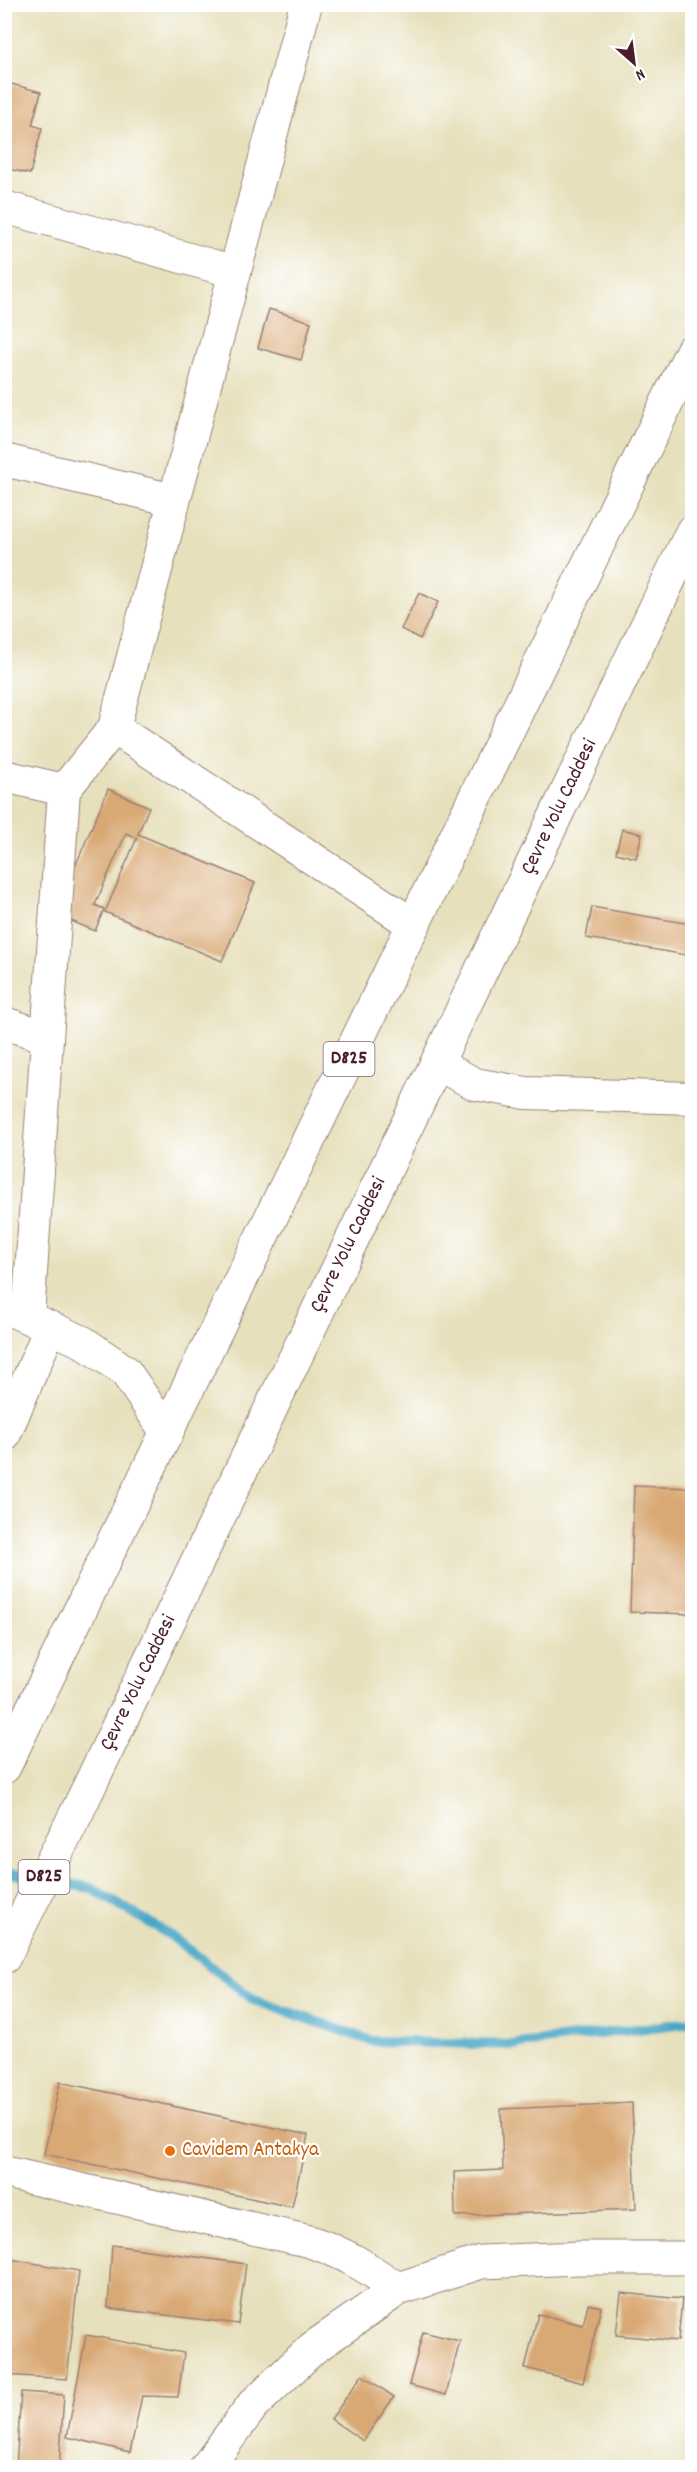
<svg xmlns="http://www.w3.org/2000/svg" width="697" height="2472" font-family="Dekko,sans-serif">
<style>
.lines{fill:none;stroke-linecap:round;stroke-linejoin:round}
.stream{stroke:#47a7c6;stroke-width:10}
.building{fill:#d9a974}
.street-casing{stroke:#988074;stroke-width:34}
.secondary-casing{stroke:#988074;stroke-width:35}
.highway-casing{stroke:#988074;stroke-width:35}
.street{stroke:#fff;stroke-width:32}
.secondary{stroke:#fff;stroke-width:33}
.highway{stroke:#fff;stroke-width:33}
.food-dot{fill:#e8710a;stroke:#fff;stroke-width:2}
.labels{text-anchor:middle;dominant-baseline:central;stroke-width:4.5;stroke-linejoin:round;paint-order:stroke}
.shield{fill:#fff;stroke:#80626b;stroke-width:1.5}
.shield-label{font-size:20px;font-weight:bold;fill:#4a1f2b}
.street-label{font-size:21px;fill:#4a1f2b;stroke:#fff}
.food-label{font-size:21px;fill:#c56008;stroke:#fff;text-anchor:start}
</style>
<rect width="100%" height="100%" fill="#fff"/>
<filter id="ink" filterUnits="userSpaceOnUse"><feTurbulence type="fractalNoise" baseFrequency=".0167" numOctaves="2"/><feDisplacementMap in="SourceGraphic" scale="12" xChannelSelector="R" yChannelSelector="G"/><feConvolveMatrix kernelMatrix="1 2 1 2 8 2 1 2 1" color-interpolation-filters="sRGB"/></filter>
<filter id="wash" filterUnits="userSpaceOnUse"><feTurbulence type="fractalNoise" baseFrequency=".008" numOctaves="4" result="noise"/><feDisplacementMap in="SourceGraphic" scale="24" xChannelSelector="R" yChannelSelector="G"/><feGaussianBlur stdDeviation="1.35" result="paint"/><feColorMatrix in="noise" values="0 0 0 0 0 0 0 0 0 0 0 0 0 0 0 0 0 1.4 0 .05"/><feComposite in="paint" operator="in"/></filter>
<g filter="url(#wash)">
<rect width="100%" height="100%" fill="#e7e0bc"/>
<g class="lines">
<path class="stream" d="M4,1872L91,1888L170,1935L254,2000L372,2041L512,2045L692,2022"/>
</g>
<g id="blocks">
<path class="building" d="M4,82L41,92L32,125L42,128L30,174L4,168Z
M269,309L311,322L301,360L258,348Z
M419,593L438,602L420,639L401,629Z
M108,789L149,807L138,834L255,883L222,961L105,912L137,838L126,833L95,905L104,909L95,931L55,914Z
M622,829L642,834L636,858L616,853Z
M592,907L691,924L686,955L586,938Z
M634,1486L692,1488V1614L630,1612Z
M60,2082L308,2135L292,2207L44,2154Z
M632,2103L636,2209L455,2216L454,2172L503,2170L501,2109Z
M112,2245L246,2264L238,2324L108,2308Z
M4,2258L79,2271L67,2379L4,2375Z
M621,2293L682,2299L678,2341L616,2335Z
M588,2304L601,2307L583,2383L525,2368L538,2314L583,2325Z
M423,2332L460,2341L446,2395L409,2385Z
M86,2335L184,2353L178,2397L142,2396L130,2452L67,2437Z
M362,2375L394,2397L363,2441L331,2419Z
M21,2392L64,2395L59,2468H16Z"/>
</g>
</g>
<g filter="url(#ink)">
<use href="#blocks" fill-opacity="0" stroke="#988074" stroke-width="1.5"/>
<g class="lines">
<defs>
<path id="street" d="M306,4L114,728L414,925
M4,207L235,272
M4,460L174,500
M4,776L64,790
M4,1023L47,1037
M437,1064L475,1084L526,1093L692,1098
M4,1307L83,1342L125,1371L167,1433
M28,1317L64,790L114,728
M4,1436L50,1328
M4,2172L308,2241C344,2252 368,2268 398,2289"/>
<path id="secondary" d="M206,2468L253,2405L313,2348L398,2289L481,2262L578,2258H692"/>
<path id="highway" d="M4,1767L692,351
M4,1957L76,1814L692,532"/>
</defs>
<use href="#street" class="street-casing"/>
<use href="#secondary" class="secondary-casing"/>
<use href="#highway" class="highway-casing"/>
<use href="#street" class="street"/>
<use href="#secondary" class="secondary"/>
<use href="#highway" class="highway"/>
</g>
</g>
<circle class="food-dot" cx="170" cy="2151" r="6"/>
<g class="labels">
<g class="shield">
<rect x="323.5" y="1042" width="51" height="34" rx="4.5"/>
<rect x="18.5" y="1860" width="51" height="34" rx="4.5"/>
</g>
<g class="shield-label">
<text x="349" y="1059">D825</text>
<text x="44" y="1877">D825</text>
</g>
<g class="street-label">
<text transform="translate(560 807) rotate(-64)">Çevre Yolu Caddesi</text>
<text transform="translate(349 1245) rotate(-64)">Çevre Yolu Caddesi</text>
<text transform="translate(139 1683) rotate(-64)">Çevre Yolu Caddesi</text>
</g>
<g class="food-label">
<text x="182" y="2151">Cavidem Antakya</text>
</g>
</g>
<rect width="697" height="2472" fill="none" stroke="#fff" stroke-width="24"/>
<g transform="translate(634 63) rotate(152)" stroke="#ffffff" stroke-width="4.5" paint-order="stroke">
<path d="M0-4.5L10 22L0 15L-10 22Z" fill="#4a1f2b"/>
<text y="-9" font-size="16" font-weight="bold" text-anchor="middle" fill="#4a1f2b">N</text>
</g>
</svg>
